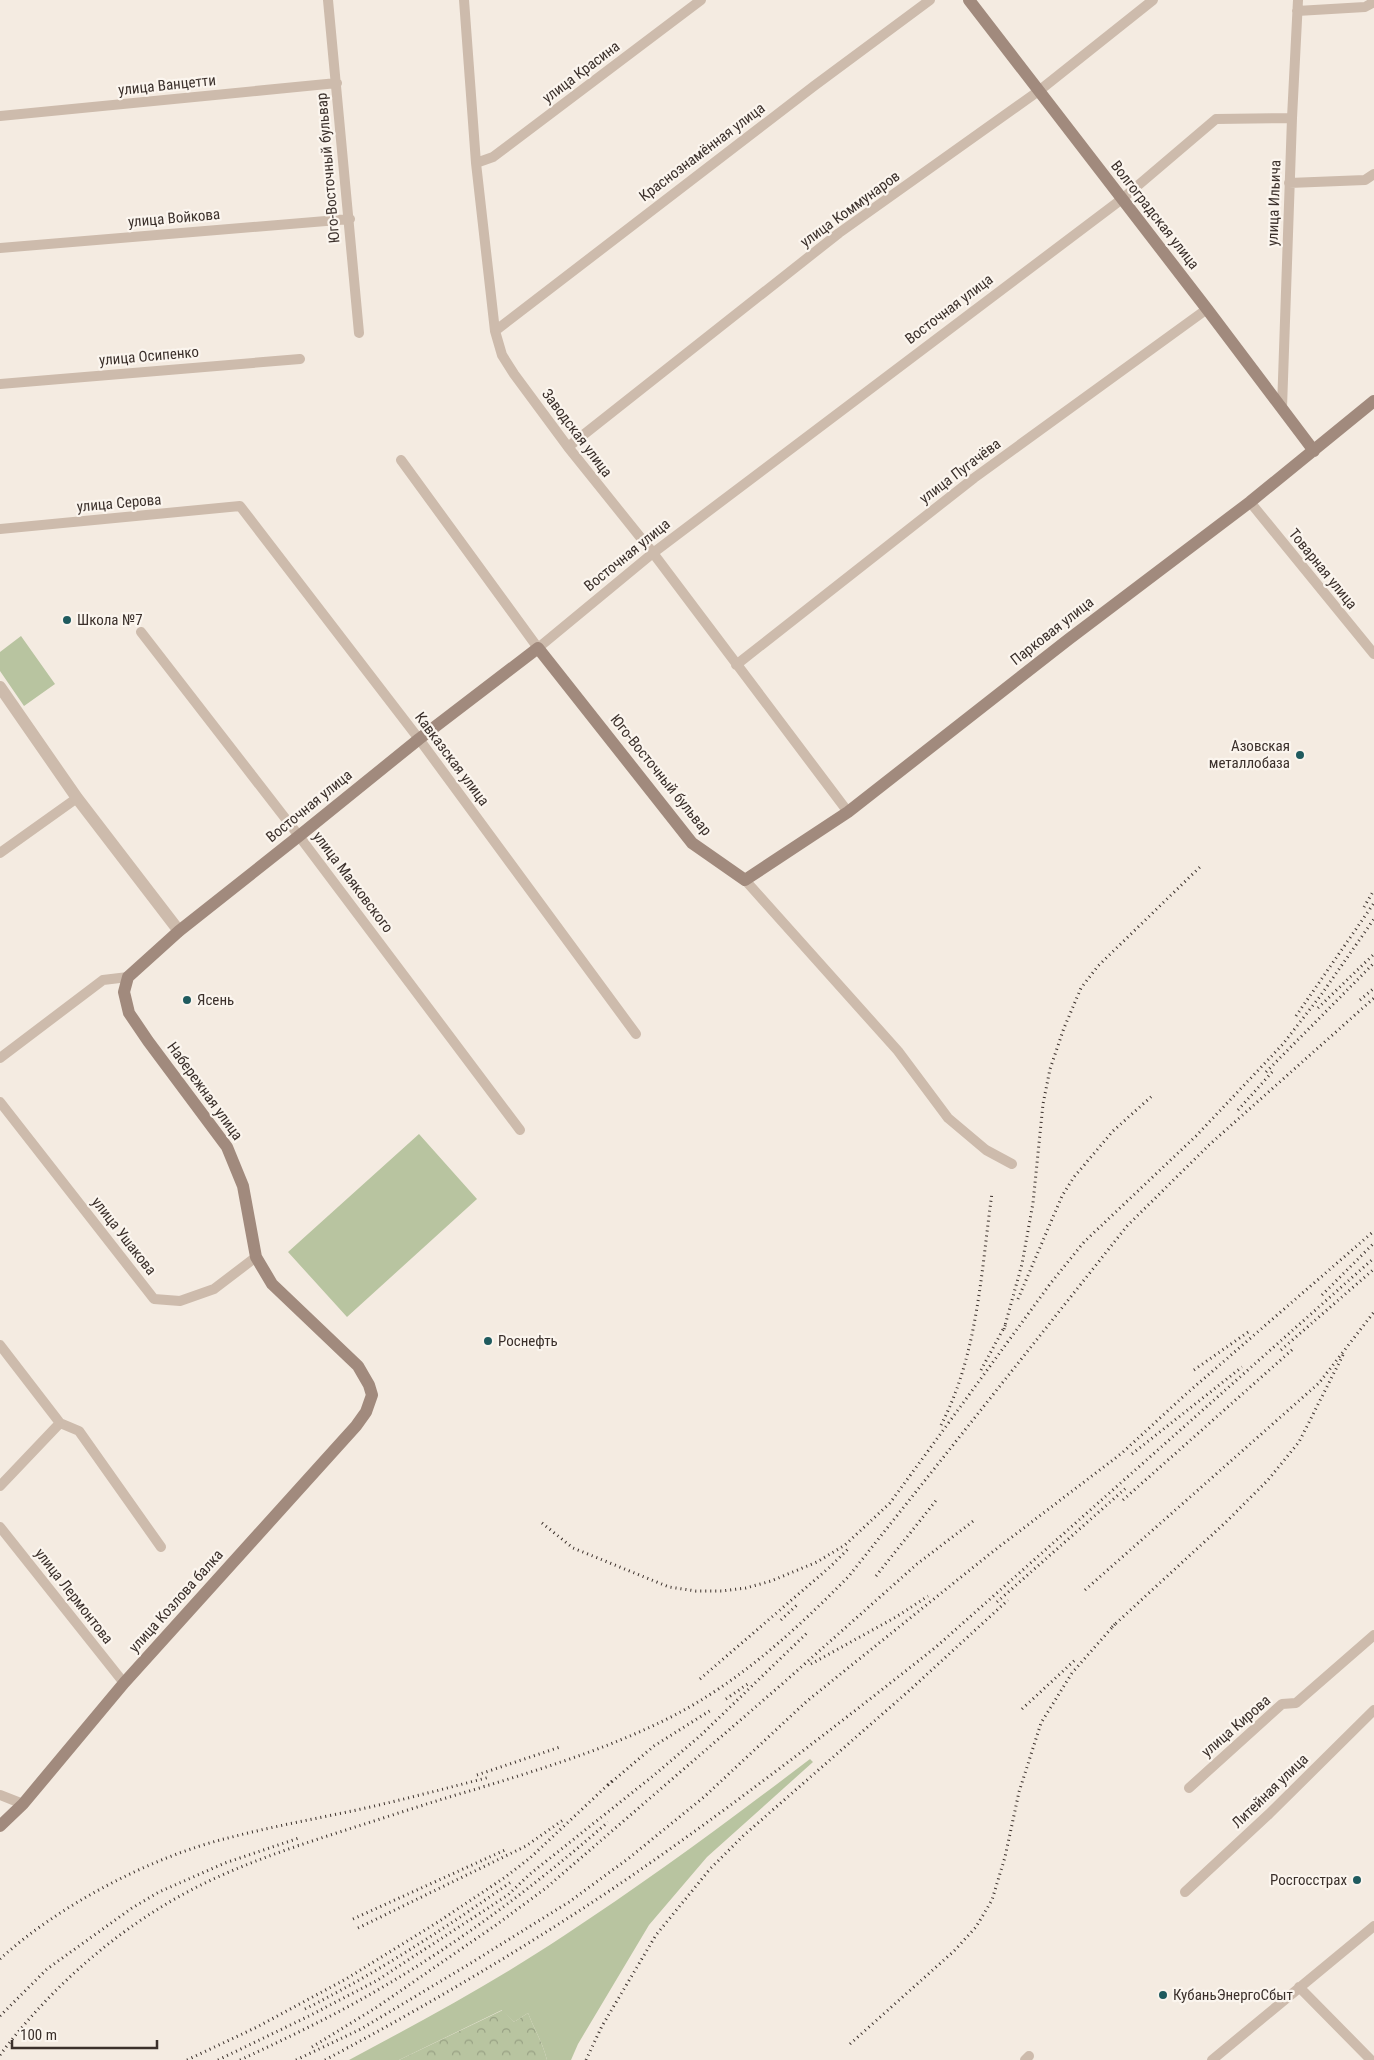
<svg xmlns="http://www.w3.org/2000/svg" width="1374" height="2060" font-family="'Roboto Condensed',sans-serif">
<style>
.green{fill:#b8c4a0}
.forest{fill:url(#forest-crowns)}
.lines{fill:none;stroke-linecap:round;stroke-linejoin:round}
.minor{stroke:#cdbbac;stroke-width:10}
.tertiary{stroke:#cdbbac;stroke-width:12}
.secondary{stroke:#a18a7d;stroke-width:12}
.rail{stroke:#3b302b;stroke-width:3;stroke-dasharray:1 4;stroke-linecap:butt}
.poi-dot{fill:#1f5a5e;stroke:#fbf5ee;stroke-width:2}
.labels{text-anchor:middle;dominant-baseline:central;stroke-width:4.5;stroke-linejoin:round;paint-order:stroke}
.street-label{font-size:15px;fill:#3b302b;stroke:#fbf5ee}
.poi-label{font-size:15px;fill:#3b302b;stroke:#fbf5ee;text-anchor:start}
</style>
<defs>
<pattern id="forest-crowns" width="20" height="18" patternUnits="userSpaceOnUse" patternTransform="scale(1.25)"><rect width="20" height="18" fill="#b8c4a0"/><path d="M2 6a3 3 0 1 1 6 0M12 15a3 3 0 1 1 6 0" fill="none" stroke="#97a083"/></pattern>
</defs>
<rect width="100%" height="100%" fill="#f4ebe1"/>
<path class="green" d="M21,636L55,684L24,706L0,671V652Z
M419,1134L477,1199L347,1317L288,1252Z
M810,1759L813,1762L707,1857L649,1925L578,2044L571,2060H547C543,2043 534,2029 528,2013L514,2022L502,2010L399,2060H349C422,2021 496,1981 565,1935C649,1880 730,1820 810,1759Z"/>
<path class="forest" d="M503,2010L514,2022L528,2013C534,2029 543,2043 547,2060H399Z"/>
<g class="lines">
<path class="minor" d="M328,0L359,333
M464,0L476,163L495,331L502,355L514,374L568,447L653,553L848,812
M1297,11L1365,7L1374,2
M0,116L337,83
M476,163L493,157L701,0
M1289,183L1365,180L1374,174
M0,248L350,219
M495,331L814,86L930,0
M0,384L300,359
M1282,408L1292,118L1298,0
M568,447L839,233L1040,90L1153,0
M401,460L538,648L653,553L1122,199L1216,119L1292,118
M1250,502L1374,654
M0,529L240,506L419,739L636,1034
M141,632L299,836L520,1130
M736,665L974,478L1207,309
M0,853L77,798
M745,880L898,1051L948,1118L986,1150L1012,1164
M0,1058L103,980L128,977
M0,1102L154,1299L180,1301L214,1289L256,1257
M0,1345L60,1423L79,1431L161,1547
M0,1486L60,1423
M0,1527L124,1683
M1189,1788L1282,1704L1296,1703L1374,1635
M0,1795L23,1804
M1185,1892L1269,1814L1374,1710
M1299,1987L1371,2060
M1025,2060L1029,2056
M1212,2060L1374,1926"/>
<path class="tertiary" d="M0,687L77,798L179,931"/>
<path class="secondary" d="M969,0L1207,309L1314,451
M0,1826L23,1804L124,1683L356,1426L366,1412L372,1395L369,1385L358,1366L272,1284L256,1257L243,1186L227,1147L148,1041L129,1013L124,992L128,977L179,931L299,836L419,739L538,648L692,843L745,880L848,812L1069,639L1250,502L1374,401"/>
<path class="rail" d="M1364,907L1374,890
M1360,1000L1374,988
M1318,1008L1374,954
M1296,1016L1374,903
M1266,1072L1374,963
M1238,1110L1274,1070
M1322,1295L1374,1243
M1018,1299L1062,1196L1074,1177L1113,1131L1152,1096
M1004,1329L1022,1264L1033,1203L1043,1104L1050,1069L1064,1028L1081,988L1098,966L1202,865
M1281,1350L1374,1269
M981,1370L1006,1324
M1194,1370L1251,1330
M941,1425C978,1354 981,1272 992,1193
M1132,1454L1242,1367
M1123,1500L1293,1349
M542,1523L573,1548L669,1587L696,1591H722L746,1588L771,1581L817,1562L845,1545L890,1503L1050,1284L1084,1242L1196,1136L1283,1044L1321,995L1374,919
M876,1576L938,1498
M1085,1590L1319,1383L1374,1312
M997,1602L1126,1488
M781,1620L798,1604
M1112,1627L1226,1522L1268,1480L1299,1442L1344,1353
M811,1664L896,1617L928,1596
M700,1679L831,1566L850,1547
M726,1699L749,1683
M1022,1709L1075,1660
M477,1775L560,1747
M608,1785L654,1746L711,1710
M353,1919L505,1850
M358,1928L526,1846L563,1820
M0,1959C59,1905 151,1857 228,1838C281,1824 334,1816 387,1803C421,1795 455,1786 490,1777
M305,2009C377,1973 444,1929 511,1882
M0,2016L47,1969L132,1908L159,1892L225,1863L299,1838
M850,2044L954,1951L976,1927L992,1900L1005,1857L1019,1792L1041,1723L1072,1673L1116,1623
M312,2047L377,2007L496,1925L546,1888L781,1685L917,1564L976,1519
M0,2055C50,1988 117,1929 191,1890C241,1864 296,1846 349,1829C390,1816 431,1802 473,1790C538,1770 604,1750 665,1720C736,1685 794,1632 849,1576L1127,1226L1209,1145L1374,998
M187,2060L257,2027L346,1979L438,1922L504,1878L530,1858L612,1781
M218,2060L309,2016L376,1981L508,1895L530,1874L653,1776L701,1735L808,1632
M240,2060C283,2040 327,2019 369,1995C455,1946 534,1887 608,1822
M296,2060L361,2029L471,1963L569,1902L629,1858L704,1797L807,1701L991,1553L1122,1453L1185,1395L1374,1231
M325,2060C428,2005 530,1945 627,1879C733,1806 835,1727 936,1647L1374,1258
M586,2060L602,2026L656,1935L710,1869L743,1836L911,1689L1008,1600"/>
</g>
<g class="poi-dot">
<circle cx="67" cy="620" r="5"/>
<circle cx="1300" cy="755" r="5"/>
<circle cx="187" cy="1000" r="5"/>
<circle cx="488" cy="1341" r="5"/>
<circle cx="1357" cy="1880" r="5"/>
<circle cx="1163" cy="1995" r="5"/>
</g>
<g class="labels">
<g class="street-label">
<text transform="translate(581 72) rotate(-37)">улица Красина</text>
<text transform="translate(167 85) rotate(-6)">улица Ванцетти</text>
<text transform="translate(702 152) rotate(-37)">Краснознамённая улица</text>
<text transform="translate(328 168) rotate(-95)">Юго-Восточный бульвар</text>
<text transform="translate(1274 203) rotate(-88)">улица Ильича</text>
<text transform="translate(850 209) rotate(-36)">улица Коммунаров</text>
<text transform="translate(1155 215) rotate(52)">Волгоградская улица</text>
<text transform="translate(174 218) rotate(-5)">улица Войкова</text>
<text transform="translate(949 309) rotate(-37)">Восточная улица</text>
<text transform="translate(149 356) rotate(-5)">улица Осипенко</text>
<text transform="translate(577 433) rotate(53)">Заводская улица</text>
<text transform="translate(960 471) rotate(-37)">улица Пугачёва</text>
<text transform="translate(119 503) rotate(-5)">улица Серова</text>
<text transform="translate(627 555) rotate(-39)">Восточная улица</text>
<text transform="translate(1323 569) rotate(51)">Товарная улица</text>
<text transform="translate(1052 631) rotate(-38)">Парковая улица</text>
<text transform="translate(452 759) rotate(53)">Кавказская улица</text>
<text transform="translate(661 775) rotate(51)">Юго-Восточный бульвар</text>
<text transform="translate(309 806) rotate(-39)">Восточная улица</text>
<text transform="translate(353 882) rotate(53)">улица Маяковского</text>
<text transform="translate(205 1091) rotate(54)">Набережная улица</text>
<text transform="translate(124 1236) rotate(52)">улица Ушакова</text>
<text transform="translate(74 1596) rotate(52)">улица Лермонтова</text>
<text transform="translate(176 1601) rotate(-48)">улица Козлова балка</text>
<text transform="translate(1236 1726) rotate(-41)">улица Кирова</text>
<text transform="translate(1270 1791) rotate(-44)">Литейная улица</text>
</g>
<g class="poi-label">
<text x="77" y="620">Школа №7</text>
<text x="1290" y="746" text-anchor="end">Азовская<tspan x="1290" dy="17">металлобаза</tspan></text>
<text x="197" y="1000">Ясень</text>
<text x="498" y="1341">Роснефть</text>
<text x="1347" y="1880" text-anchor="end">Росгосстрах</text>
<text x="1173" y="1995">КубаньЭнергоСбыт</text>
</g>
</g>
<path d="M12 2040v8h145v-8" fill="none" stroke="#3b302b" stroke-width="2.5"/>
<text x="20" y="2040" font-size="15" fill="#3b302b" stroke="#fbf5ee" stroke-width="4" paint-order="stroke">100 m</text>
</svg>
